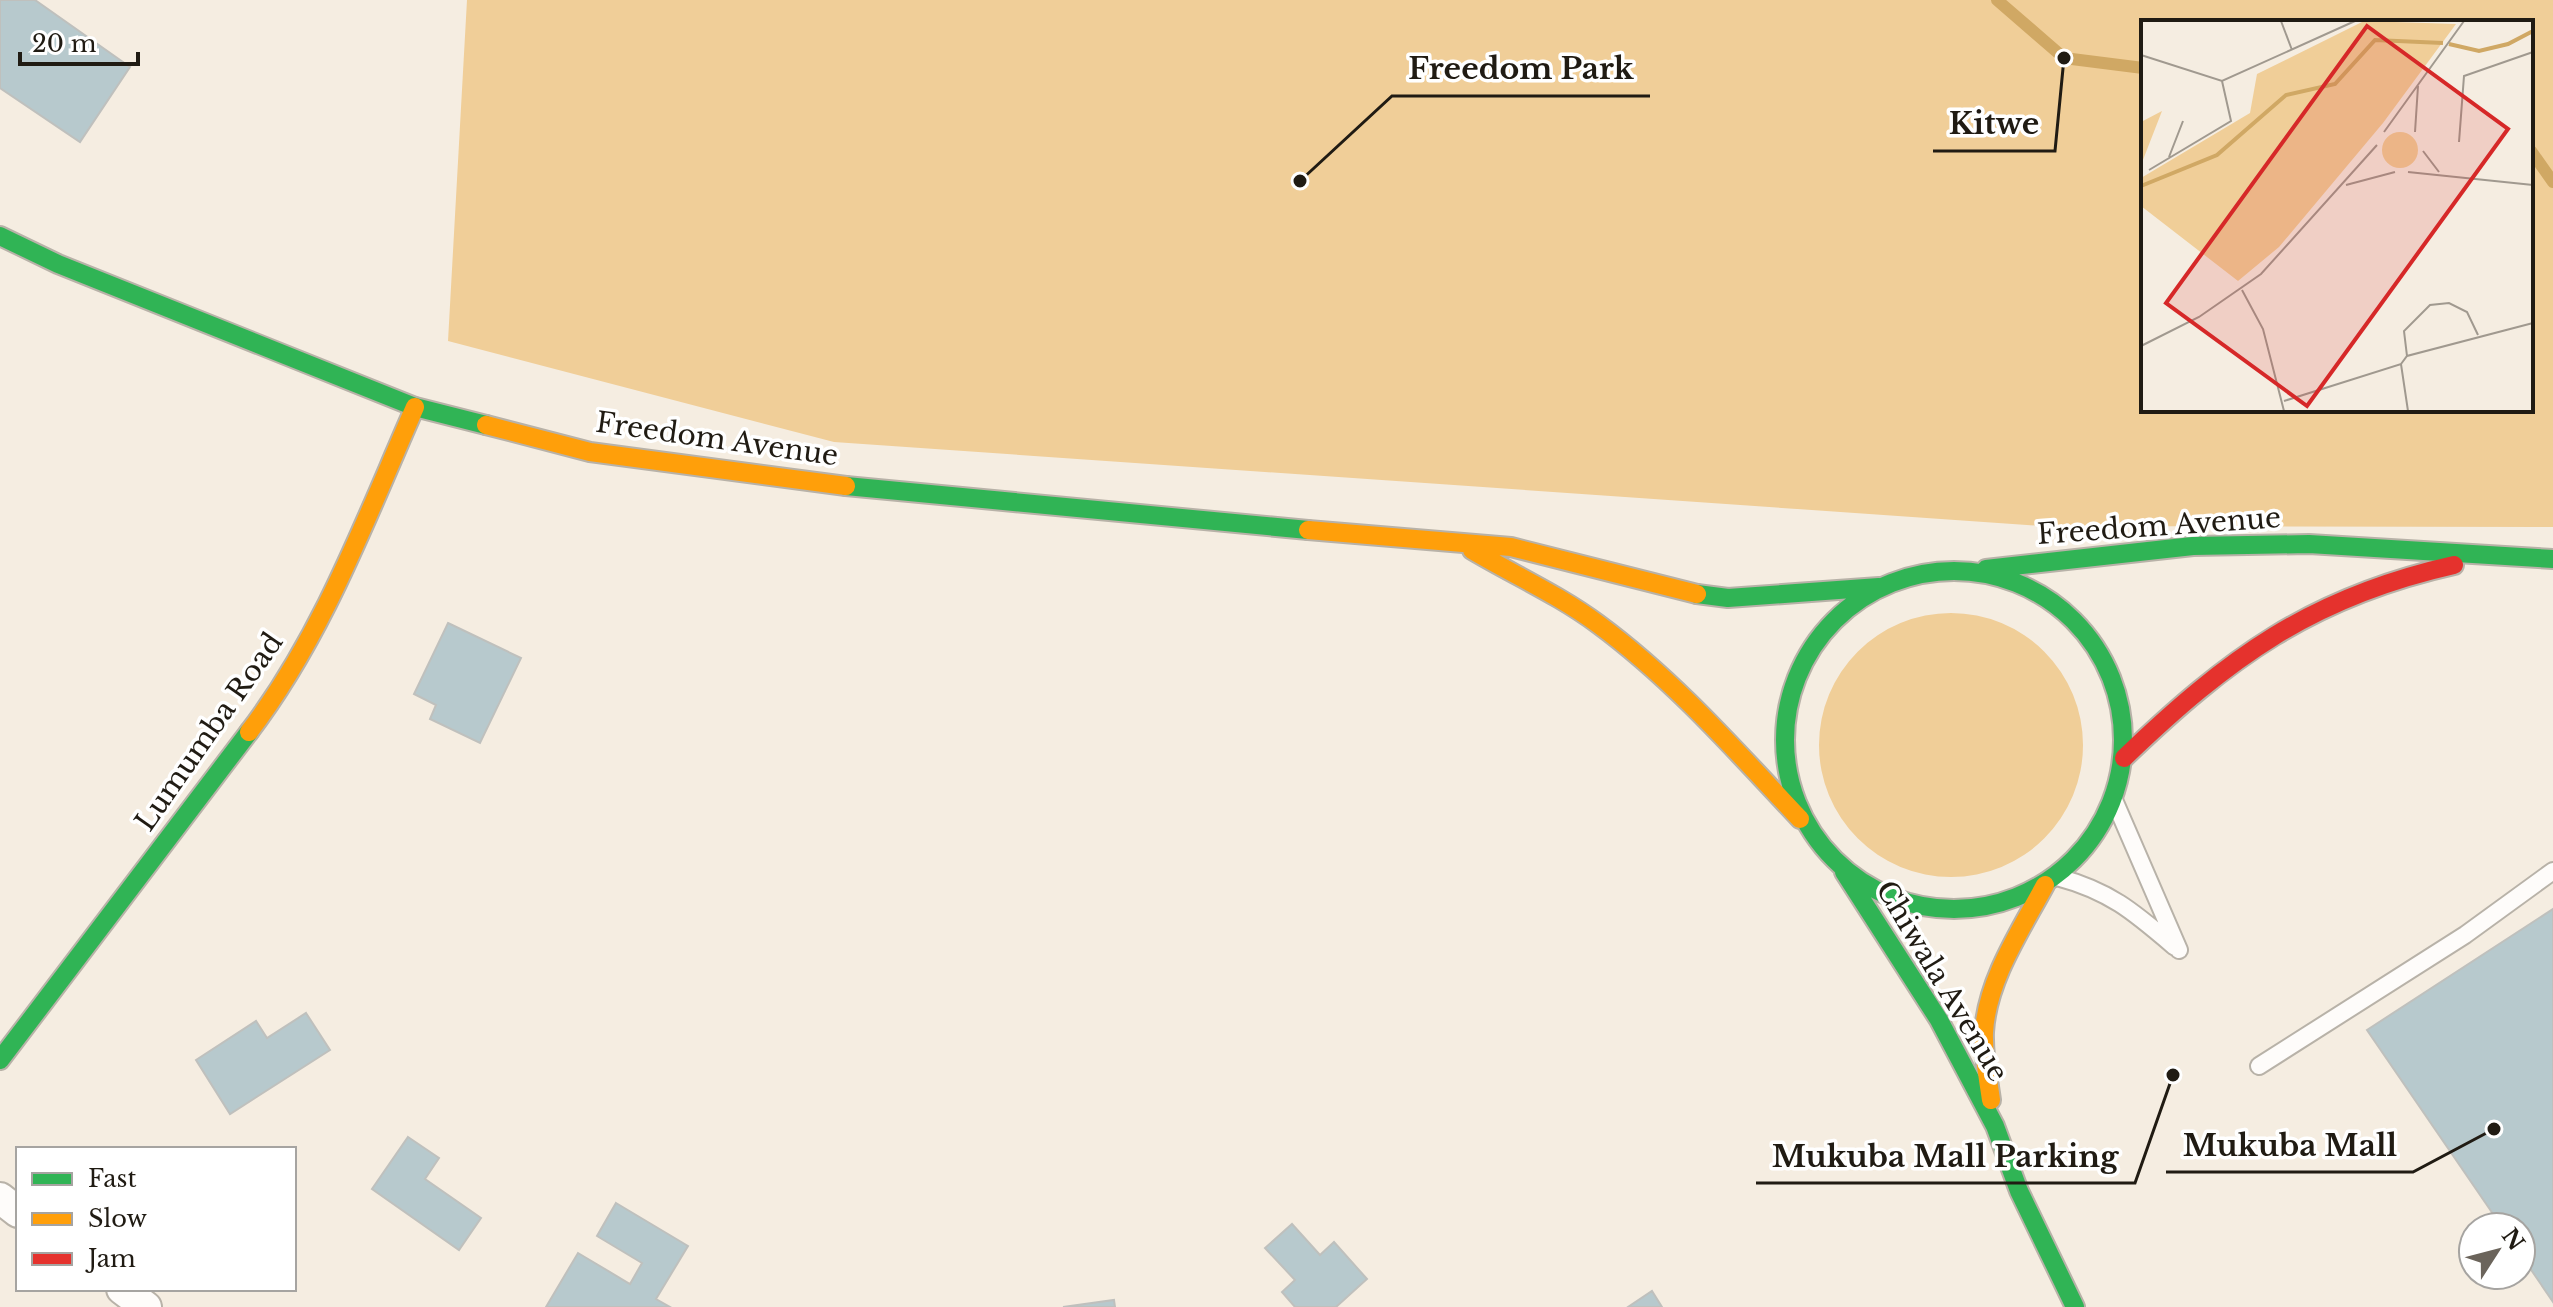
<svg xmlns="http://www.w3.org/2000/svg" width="2553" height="1307" font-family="'Libre Baskerville',serif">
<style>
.green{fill:#f0ce98;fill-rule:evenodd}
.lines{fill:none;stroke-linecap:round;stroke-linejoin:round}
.stream{stroke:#d0a864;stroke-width:12}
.building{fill:#b7c9cd;stroke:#bfc0bd;stroke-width:2}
.lane-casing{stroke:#b8b2a8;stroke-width:20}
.street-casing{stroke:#b8b2a8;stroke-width:34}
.fast-casing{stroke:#b8b2a8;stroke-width:22}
.slow-casing{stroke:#b8b2a8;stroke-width:22}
.jam-casing{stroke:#b8b2a8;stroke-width:22}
.lane{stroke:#fefcfa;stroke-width:16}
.street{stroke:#fefcfa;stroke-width:30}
.fast{stroke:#30b455;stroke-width:18}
.slow{stroke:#ff9f0a;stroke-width:18}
.jam{stroke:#e5322d;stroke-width:18}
.labels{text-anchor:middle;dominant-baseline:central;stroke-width:7;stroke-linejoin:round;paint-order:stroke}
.street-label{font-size:28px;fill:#201b13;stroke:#fff}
.inset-river{fill:none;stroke:#d0a864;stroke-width:4}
.inset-road{fill:none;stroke:#a0998f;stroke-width:2}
.view{fill:#d62828;fill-opacity:0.15;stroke:#d62828;stroke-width:4}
.inset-edge{fill:none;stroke:#201b13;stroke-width:4}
.leader{fill:none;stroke:#201b13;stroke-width:3}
.callout-dot{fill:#201b13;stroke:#fff;stroke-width:3}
.callout-label{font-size:30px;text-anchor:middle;font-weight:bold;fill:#201b13;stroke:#fff;stroke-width:7;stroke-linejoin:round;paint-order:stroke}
</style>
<rect width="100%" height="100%" fill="#f5ede1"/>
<path class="green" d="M467,0H2553V527L2042,526L834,442L448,341ZM2143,22H2531V410H2143Z
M1819 745a132 132 0 1 1 264 0a132 132 0 1 1-264 0Z"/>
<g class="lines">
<path class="stream" d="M1997,0L2064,58L2143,68
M2531,151L2553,182"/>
</g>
<path class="building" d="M0,0H35L130,67L80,142L0,88Z
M448,623L521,658L480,743L430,719L436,705L414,694Z
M2553,909V1302L2521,1255V1227H2502L2367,1030Z
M306,1013L330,1050L230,1114L196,1060L256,1021L267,1038Z
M408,1137L439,1158L425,1179L481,1218L459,1250L372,1189Z
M616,1203L688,1246L656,1299L670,1307H546L578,1253L630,1284L642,1263L597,1236Z
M1292,1224L1320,1255L1334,1242L1367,1279L1336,1307H1295L1282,1292L1295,1280L1265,1248Z
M1652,1291L1662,1307H1628Z
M1114,1300L1115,1307H1063Z"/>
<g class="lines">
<defs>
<path id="lane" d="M2114,800L2179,950
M2057,877C2110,891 2134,912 2175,947
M2259,1066L2465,935L2553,871"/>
<path id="street" d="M0,1198L18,1212
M122,1289L146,1307"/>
<path id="fast" d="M0,236L58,264L415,407L486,425
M846,486L1308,530
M1986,569L2193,546L2309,544L2553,559
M1785 740a169 169 0 1 1 338 0a169 169 0 1 1-338 0Z
M1697,594L1728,598L1879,587
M1844,872L1939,1020L1995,1126L2019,1191L2075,1307
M0,1060L249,732"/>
<path id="slow" d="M486,425L590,452L846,486
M1308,530L1511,547L1697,594
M1472,550C1514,575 1559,595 1598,624C1674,680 1736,751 1800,819
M249,732C323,635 366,518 415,407
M1991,1100C1988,1078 1983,1055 1984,1032C1987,980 2021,930 2045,885"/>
<path id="jam" d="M2124,758C2228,658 2311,597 2454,565"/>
</defs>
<use href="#lane" class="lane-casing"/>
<use href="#street" class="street-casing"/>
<use href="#fast" class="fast-casing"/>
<use href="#slow" class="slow-casing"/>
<use href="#jam" class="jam-casing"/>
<use href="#lane" class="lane"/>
<use href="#street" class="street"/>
<use href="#fast" class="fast"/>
<use href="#slow" class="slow"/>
<use href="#jam" class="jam"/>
</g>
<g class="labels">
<g class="street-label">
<text transform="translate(717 439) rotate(8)">Freedom Avenue</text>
<text transform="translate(2159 526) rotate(-4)">Freedom Avenue</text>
<text transform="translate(209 732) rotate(-55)">Lumumba Road</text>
<text transform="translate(1942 981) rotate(59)">Chiwala Avenue</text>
</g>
</g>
<g transform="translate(2141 20)">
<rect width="392" height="392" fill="#f5ede1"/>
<path d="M223,1L315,4L242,103L138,227L97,261L0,186V158L109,93L116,54ZM21,91L0,145V102ZM241 130a18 18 0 1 1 36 0a18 18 0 1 1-36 0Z" fill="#f0ce98"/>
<path class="inset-river" d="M308,24L338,31L367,24L392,11M0,166L76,135L145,75L194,64L234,20L302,23"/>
<path class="inset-road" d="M140,1L151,30M0,35L81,61L214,1M243,112L323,1M274,112L277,66M318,122L323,56L392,32M282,131L298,152M28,137L42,101M8,150L90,101L81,61M267,152L392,165M205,165L254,152M101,270L122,309L143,391M0,326L58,297L120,254L236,125M266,336L263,311L289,285L308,283L326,292L337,315M260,344L266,336L392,303M143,381L260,344L267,391"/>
<path class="view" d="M226,6L367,109L166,386L25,283Z"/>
<rect width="392" height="392" class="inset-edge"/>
</g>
<path class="leader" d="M1300 181L1392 96H1650M2064 58L2055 151H1933M2494 1129L2413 1172H2166M2173 1075L2135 1183H1756"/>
<g class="callout-dot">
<circle cx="1300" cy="181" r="8"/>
<circle cx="2064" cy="58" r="8"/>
<circle cx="2494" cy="1129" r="8"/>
<circle cx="2173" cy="1075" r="8"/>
</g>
<g class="callout-label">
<text x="1521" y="79">Freedom Park</text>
<text x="1994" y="134">Kitwe</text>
<text x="2290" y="1156">Mukuba Mall</text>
<text x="1945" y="1167">Mukuba Mall Parking</text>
</g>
<rect x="16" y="1147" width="280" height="144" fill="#ffffff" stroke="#a6a4a1" stroke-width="2"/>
<rect x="32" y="1173" width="40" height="12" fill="#30b455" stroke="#a6a4a1" stroke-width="2"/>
<text x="88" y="1187" font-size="24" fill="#201b13">Fast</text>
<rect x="32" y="1213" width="40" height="12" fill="#ff9f0a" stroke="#a6a4a1" stroke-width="2"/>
<text x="88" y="1227" font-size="24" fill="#201b13">Slow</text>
<rect x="32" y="1253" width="40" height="12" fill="#e5322d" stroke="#a6a4a1" stroke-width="2"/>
<text x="88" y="1267" font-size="24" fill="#201b13">Jam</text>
<g transform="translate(2497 1251) rotate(54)"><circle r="38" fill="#ffffff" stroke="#a6a4a1" stroke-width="2"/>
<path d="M0-6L14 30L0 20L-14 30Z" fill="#6b645b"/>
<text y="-12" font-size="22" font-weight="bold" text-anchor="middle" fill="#201b13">N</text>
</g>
<path d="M20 52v12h118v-12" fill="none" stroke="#201b13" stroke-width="4"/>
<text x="32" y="52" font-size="24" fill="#201b13" stroke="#ffffff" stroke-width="6" paint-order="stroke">20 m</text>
</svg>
